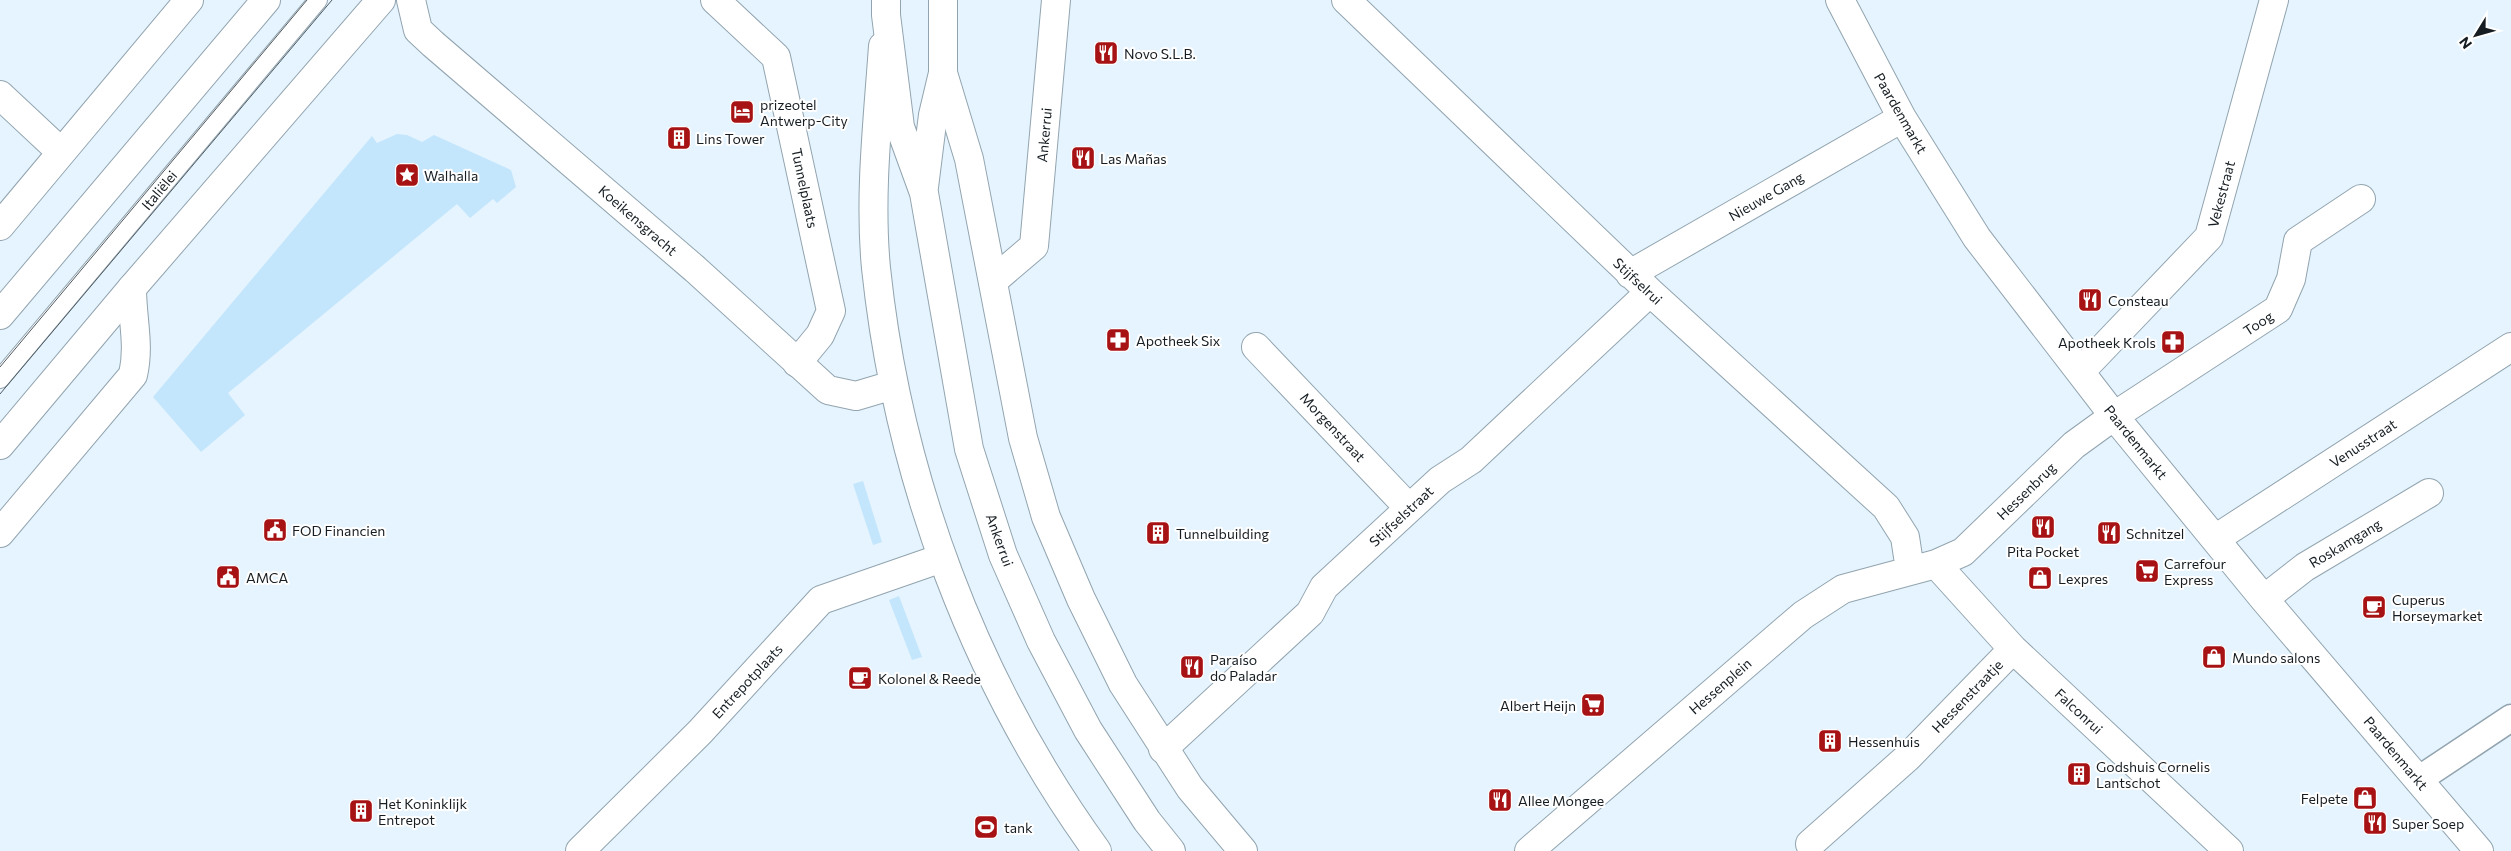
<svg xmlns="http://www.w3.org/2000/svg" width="2511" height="851" font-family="Commissioner,sans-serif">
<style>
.green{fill:#c4e6fc}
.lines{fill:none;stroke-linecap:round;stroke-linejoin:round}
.service-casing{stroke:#92a4af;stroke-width:20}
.pedestrian-casing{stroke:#92a4af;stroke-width:29}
.minor-casing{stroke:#92a4af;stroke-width:30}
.tertiary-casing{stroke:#92a4af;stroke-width:30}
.secondary-casing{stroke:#92a4af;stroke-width:30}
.service{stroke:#fff;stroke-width:18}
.pedestrian{stroke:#fff;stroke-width:26}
.minor{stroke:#fff;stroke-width:28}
.tertiary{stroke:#fff;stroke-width:28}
.secondary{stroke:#fff;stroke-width:28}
.tram{stroke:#525b61;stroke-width:1}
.labels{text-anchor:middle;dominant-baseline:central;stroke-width:4;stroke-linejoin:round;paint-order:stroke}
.poi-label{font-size:14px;fill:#161d22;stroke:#fff;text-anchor:start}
.street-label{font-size:14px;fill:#161d22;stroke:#fff}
</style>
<rect width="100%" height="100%" fill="#e5f4fe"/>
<path class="green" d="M397,134L407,135L422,142L434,135L511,170L516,187L497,203L493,199L470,218L457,204L228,393L245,415L201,452L153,397L372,136L377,143Z
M863,481L882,542L873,545L853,484Z
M899,596L922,657L912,660L889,600Z"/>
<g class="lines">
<defs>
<path id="service" d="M0,379L318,0"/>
<path id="pedestrian" d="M2418,780L2511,718"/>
<path id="minor" d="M715,0L776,57L831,311L820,335L797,363
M1346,0L1650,292L1886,507L1905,537L1910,570
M1840,0L1902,118L1977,238L2114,416L2264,599L2479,851
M0,95L61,152
M0,226L189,0
M1630,274L1902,118
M993,281L1034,246L1056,0
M1256,347L1409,508
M2081,371L2209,237L2274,0
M0,533L133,375C140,345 132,319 132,288
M2215,539L2511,347
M1936,564L2013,649L2229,851
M2264,599L2305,567L2429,493
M1163,749L1310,613L1324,587L1440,480L1471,460L1650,292
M1810,844L1908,757L2013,649
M580,851L700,732L821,600L942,558
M1529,851L1803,615L1843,589L1936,564L1963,552L2074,445L2114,416L2278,309L2291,279L2298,241L2361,199"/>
<path id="tertiary" d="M411,0L418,30L433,44L695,269L828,390L856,396L893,385
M883,46C878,119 869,195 876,268C898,477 974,681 1097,851
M943,73L969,159L1023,438L1046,517L1081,599L1123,684L1190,788L1243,851"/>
<path id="secondary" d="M886,0V15L900,127L924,193L969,449L1003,555L1041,641L1088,730L1147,821L1171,851
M924,187L933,115L943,73V0
M0,315L266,0
M0,445L132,288L381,0"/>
</defs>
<use href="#service" class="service-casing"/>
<use href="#pedestrian" class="pedestrian-casing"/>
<use href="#minor" class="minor-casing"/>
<use href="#tertiary" class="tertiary-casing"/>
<use href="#secondary" class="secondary-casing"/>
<use href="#service" class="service"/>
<use href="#pedestrian" class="pedestrian"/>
<use href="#minor" class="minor"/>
<use href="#tertiary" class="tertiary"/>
<use href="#secondary" class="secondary"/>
<path class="tram" d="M0,367L307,0
M0,394L332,0"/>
</g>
<defs>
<symbol id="restaurant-square" viewBox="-11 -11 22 22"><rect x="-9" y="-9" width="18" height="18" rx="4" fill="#a71214" stroke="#fff"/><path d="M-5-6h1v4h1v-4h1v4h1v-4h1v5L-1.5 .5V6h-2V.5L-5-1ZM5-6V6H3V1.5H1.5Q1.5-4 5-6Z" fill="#fff"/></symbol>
<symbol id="hotel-square" viewBox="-11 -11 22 22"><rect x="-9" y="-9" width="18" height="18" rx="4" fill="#a71214" stroke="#fff"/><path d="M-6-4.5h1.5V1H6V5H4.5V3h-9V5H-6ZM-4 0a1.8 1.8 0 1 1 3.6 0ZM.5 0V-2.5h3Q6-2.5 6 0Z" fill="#fff"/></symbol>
<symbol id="building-square" viewBox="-11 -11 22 22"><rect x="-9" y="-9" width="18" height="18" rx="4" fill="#a71214" stroke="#fff"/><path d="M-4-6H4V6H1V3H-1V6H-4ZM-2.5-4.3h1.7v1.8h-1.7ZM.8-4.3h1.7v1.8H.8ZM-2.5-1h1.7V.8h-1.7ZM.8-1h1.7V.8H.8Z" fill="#fff"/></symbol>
<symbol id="sight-square" viewBox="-11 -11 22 22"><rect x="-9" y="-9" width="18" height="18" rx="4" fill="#a71214" stroke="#fff"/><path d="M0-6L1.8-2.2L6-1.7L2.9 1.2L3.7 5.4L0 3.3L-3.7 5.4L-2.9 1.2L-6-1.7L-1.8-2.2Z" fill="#fff"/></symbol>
<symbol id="pharmacy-square" viewBox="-11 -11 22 22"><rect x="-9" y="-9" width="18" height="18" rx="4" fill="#a71214" stroke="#fff"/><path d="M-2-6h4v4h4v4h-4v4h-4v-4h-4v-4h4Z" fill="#fff"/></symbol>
<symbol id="civic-square" viewBox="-11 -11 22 22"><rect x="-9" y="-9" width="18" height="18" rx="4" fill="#a71214" stroke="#fff"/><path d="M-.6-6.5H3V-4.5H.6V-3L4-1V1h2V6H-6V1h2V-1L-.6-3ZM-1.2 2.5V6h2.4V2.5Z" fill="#fff"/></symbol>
<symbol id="supermarket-square" viewBox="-11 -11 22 22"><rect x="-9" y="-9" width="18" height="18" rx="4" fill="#a71214" stroke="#fff"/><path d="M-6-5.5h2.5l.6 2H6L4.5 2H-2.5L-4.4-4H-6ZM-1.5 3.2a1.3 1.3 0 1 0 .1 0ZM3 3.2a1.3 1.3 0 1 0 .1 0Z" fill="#fff"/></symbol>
<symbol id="shop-square" viewBox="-11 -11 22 22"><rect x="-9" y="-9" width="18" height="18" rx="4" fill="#a71214" stroke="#fff"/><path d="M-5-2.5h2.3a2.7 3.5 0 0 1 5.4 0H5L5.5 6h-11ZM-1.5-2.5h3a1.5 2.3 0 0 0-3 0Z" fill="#fff"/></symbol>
<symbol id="cafe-square" viewBox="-11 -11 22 22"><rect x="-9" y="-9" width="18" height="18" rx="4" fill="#a71214" stroke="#fff"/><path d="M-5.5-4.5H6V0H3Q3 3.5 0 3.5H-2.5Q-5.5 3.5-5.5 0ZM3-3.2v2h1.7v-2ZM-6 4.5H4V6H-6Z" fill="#fff"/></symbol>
<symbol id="stadium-square" viewBox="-11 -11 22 22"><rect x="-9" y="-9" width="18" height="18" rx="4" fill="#a71214" stroke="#fff"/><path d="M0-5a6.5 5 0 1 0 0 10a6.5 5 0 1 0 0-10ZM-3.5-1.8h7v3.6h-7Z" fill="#fff"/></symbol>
</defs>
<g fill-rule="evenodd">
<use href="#restaurant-square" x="1092" y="39" width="28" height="28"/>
<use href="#hotel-square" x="728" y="98" width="28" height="28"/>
<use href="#building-square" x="665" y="124" width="28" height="28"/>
<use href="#restaurant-square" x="1069" y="144" width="28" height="28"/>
<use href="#sight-square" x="393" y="161" width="28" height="28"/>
<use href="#restaurant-square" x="2076" y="286" width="28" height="28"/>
<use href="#pharmacy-square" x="1104" y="326" width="28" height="28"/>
<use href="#pharmacy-square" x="2159" y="328" width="28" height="28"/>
<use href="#restaurant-square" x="2029" y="513" width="28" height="28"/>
<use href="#civic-square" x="261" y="516" width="28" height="28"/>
<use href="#building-square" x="1144" y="519" width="28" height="28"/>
<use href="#restaurant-square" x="2095" y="519" width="28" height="28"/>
<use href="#supermarket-square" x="2133" y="557" width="28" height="28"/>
<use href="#civic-square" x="214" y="563" width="28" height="28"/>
<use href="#shop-square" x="2026" y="564" width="28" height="28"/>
<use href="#cafe-square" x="2360" y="593" width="28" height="28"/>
<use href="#shop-square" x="2200" y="643" width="28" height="28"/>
<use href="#restaurant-square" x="1178" y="653" width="28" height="28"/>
<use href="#cafe-square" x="846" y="664" width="28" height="28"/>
<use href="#supermarket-square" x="1579" y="691" width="28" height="28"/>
<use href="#building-square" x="1816" y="727" width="28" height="28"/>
<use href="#building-square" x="2065" y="760" width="28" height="28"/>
<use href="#shop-square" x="2351" y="784" width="28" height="28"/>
<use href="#restaurant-square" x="1486" y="786" width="28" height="28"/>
<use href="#building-square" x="347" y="797" width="28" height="28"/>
<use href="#restaurant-square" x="2361" y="809" width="28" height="28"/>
<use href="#stadium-square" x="972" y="813" width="28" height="28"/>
</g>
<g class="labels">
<g class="poi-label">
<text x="1124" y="53">Novo S.L.B.</text>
<text x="760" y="104">prizeotel<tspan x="760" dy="16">Antwerp-City</tspan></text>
<text x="696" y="138">Lins Tower</text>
<text x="1100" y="158">Las Mañas</text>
<text x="424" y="175">Walhalla</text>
<text x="2108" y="300">Consteau</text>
<text x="1136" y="340">Apotheek Six</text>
<text x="2156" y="342" text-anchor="end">Apotheek Krols</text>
<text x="292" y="530">FOD Financien</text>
<text x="1176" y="533">Tunnelbuilding</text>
<text x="2126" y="533">Schnitzel</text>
<text x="2043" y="551" text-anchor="middle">Pita Pocket</text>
<text x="2164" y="563">Carrefour<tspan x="2164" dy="16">Express</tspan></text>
<text x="246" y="577">AMCA</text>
<text x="2058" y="578">Lexpres</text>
<text x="2392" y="599">Cuperus<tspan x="2392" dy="16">Horseymarket</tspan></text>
<text x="2232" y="657">Mundo salons</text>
<text x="1210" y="659">Paraíso<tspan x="1210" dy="16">do Paladar</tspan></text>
<text x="878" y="678">Kolonel &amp; Reede</text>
<text x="1576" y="705" text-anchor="end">Albert Heijn</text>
<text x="1848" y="741">Hessenhuis</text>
<text x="2096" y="766">Godshuis Cornelis<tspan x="2096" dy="16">Lantschot</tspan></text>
<text x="2348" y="798" text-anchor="end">Felpete</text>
<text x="1518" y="800">Allee Mongee</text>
<text x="378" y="803">Het Koninklijk<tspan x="378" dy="16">Entrepot</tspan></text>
<text x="2392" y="823">Super Soep</text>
<text x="1004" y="827">tank</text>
</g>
<g class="street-label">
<text transform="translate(1901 113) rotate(60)">Paardenmarkt</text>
<text transform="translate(1044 135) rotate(-85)">Ankerrui</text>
<text transform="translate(805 188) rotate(78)">Tunnelplaats</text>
<text transform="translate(159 190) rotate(-50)">Italiëlei</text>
<text transform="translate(2221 194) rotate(-75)">Vekestraat</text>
<text transform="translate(1766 196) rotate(-30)">Nieuwe Gang</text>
<text transform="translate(638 220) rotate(41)">Koeikensgracht</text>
<text transform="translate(1638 281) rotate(43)">Stijfselrui</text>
<text transform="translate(2258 323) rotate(-33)">Toog</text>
<text transform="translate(1333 427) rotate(47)">Morgenstraat</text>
<text transform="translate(2136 442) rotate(51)">Paardenmarkt</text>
<text transform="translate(2363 443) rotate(-33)">Venusstraat</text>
<text transform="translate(2026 491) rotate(-44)">Hessenbrug</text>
<text transform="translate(1401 516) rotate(-43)">Stijfselstraat</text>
<text transform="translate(1000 540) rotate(70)">Ankerrui</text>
<text transform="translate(2345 543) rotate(-31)">Roskamgang</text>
<text transform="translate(747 681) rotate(-47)">Entrepotplaats</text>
<text transform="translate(1720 686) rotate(-41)">Hessenplein</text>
<text transform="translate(1967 696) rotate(-46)">Hessenstraatje</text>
<text transform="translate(2079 711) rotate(43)">Falconrui</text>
<text transform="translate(2396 753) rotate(50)">Paardenmarkt</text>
</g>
</g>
<g transform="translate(2476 35) rotate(233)" stroke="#ffffff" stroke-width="4" paint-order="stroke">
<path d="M0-4L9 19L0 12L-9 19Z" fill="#161d22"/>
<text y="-8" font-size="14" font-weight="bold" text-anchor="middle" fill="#161d22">N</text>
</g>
</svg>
